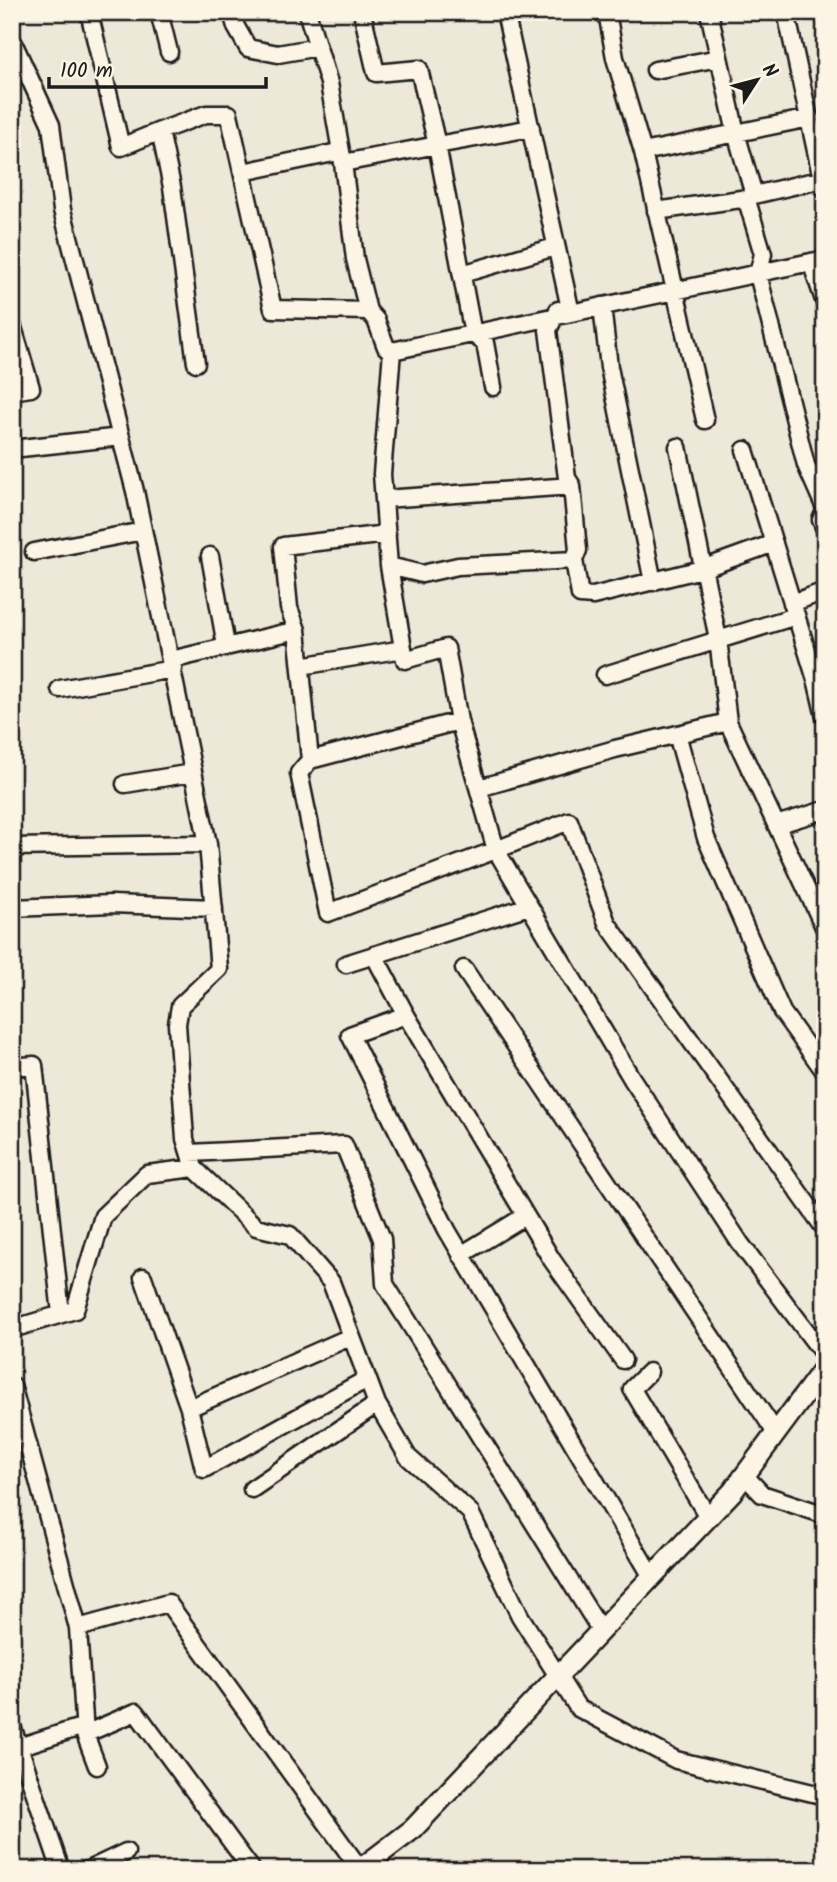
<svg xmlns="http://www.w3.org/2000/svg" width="837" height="1882" font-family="Kalam,sans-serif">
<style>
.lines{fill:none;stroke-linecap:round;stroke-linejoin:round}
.minor-casing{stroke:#1c1c1c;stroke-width:21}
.tertiary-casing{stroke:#1c1c1c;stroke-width:24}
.minor{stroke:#fcf5e5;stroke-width:16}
.tertiary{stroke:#fcf5e5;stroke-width:19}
</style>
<rect width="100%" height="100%" fill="#eee8d9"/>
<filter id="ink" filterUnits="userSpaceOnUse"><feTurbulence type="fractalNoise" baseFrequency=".0143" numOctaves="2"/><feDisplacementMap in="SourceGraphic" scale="14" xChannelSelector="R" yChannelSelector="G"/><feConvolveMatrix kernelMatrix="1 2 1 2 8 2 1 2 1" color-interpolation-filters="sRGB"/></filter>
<g filter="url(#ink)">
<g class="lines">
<defs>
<path id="minor" d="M89,12L121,147L160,131L172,187L196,363
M159,12L169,52
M232,12L236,27L248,48L278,54L318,47
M307,12L329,83L343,163L437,145L473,334L485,343L493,387
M362,12L376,73L419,69L437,145L531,128
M505,12L571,313
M607,12L615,58L643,152L705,420
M709,12L736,133L754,195L823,179
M786,12L824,188
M12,40L51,125L62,210L135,491L208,844L219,969L180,1006L177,1024L185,1139L194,1168
M655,70L719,58
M160,131L206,114H229L273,309L368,311L376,320L386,347L392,351
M643,152L810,118
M343,163L355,259L368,311
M243,172L338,152L341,154
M656,211L741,199L748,204L763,254L758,274L806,465L825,508
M825,260L811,262L825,303
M811,262L392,351L382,474L389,566L405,660L446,648L459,721L496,850L569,821L607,923L825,1229
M462,274L555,247
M602,306L609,367L653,582
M558,310L548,330L567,478L572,486L578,550L574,560L580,595L593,596L702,569L774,543
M12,324L31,388L12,391
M678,447L718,639L728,722
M12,449L121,437
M745,450L817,683L825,717
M384,499L572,486
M825,511L821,520L825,529
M387,534L283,546L289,608L297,630L310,760L299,773L328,913L496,850L632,1079L740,1243L825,1356
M34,552L143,531
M210,556L226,646
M389,566L422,574L458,566L574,560
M792,603L825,591
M171,660L297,630
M301,666L403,649
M605,675L796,616
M60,689L173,669
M677,734L706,838L782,1012L825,1072
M310,760L459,721
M125,784L192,773
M479,788L615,749L728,722L825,929
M776,825L825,810
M12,847L208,844
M12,908L112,904L214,908
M374,955L406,1015
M346,964L529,906
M464,969L776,1433
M12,1067L34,1065L61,1314
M190,1153L344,1145L382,1239L385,1284L601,1631
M461,1255L525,1216
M143,1277L189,1408L350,1337
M12,1329L75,1310L103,1216L147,1174L194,1168L256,1227L290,1235L331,1282L377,1404L408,1457L470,1512L520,1616L578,1708L676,1760L825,1796
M623,1360L552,1260L406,1015L350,1035L447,1230L652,1577
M649,1372L632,1389L708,1517
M12,1385L78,1628L85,1734L97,1766
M189,1408L204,1469L367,1379
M745,1476L762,1494L825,1515
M252,1489L377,1404
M78,1628L168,1603L360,1869
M12,1726L61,1870
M85,1734L136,1712L252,1870
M12,1749L84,1726
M88,1870L126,1852"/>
<path id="tertiary" d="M359,1870L413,1829L733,1491L825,1367"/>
</defs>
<use href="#minor" class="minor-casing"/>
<use href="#tertiary" class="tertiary-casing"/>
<use href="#minor" class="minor"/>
<use href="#tertiary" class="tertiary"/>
</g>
</g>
<rect width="837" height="1882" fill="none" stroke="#fcf5e5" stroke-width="42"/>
<rect x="21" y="21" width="795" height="1840" fill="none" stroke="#1c1c1c" stroke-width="2.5" filter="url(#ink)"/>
<g transform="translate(757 80) rotate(54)" stroke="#fcf5e5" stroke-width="5" paint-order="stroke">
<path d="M0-5L12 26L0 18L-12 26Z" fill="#1c1c1c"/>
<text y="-10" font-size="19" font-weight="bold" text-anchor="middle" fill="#1c1c1c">N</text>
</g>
<path d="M49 77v10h217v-10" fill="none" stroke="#1c1c1c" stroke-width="3.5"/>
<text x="60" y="77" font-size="21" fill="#1c1c1c" stroke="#fcf5e5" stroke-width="5" paint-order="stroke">100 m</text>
</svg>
